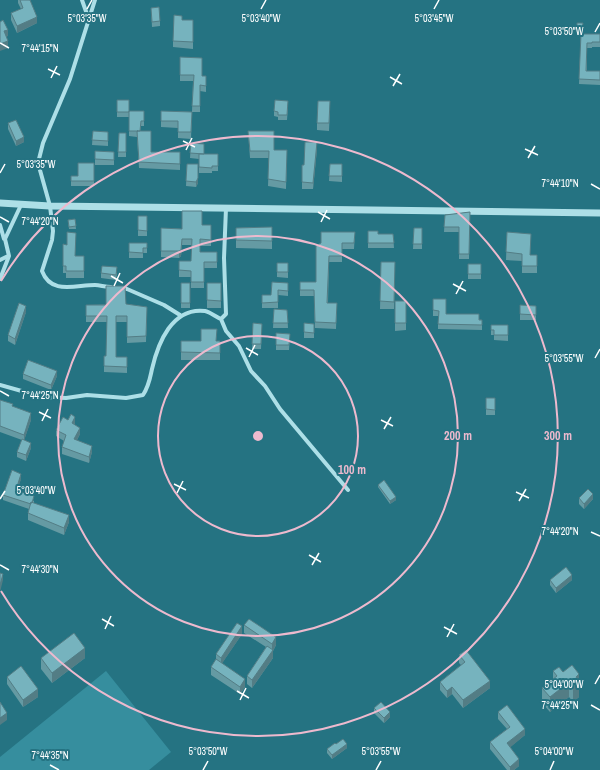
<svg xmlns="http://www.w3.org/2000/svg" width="600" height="770" font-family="'Archivo Narrow',sans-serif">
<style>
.green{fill:#368e9e}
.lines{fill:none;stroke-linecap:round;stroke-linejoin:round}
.minor{stroke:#addfe7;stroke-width:4}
.tertiary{stroke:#addfe7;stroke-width:7}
.wall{fill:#659aa3}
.shaded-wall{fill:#537d85}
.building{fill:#76b3be;stroke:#537d85}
.ticks{fill:none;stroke:#fff;stroke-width:1.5}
.ring{fill:none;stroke:#edbace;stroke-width:2}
.ticks-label{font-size:10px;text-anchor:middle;fill:#fff;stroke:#257382;stroke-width:4;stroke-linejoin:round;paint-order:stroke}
.centre{fill:#edbace;stroke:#257382;stroke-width:2}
.ring-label{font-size:12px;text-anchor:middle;font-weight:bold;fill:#edbace;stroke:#257382;stroke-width:4;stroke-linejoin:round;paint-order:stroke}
</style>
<rect width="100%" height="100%" fill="#257382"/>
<path class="green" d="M106,671L171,752L149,770H0V757Z"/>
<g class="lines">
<path class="minor" d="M82,0L89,20
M95,0L70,79L43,143L38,163L50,206L53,231L52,240L42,271C51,295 75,285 95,285C100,285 105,287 111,287
M0,225L4,239
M0,260L8,256
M0,279L9,256L5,239L21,205
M121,288L127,289L164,305L180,315
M221,319L226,314L224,258L226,208
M0,385L43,397L66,398L87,395L126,398L143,395C149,386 150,378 152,369C158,343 172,307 205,311C210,312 216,317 221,319L226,331L239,346L251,371L265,386L280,409L348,490"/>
<path class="tertiary" d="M0,203L50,206L600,213"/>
</g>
<path class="wall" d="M18,0H30L37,23L17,33L11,20V13L21,9L18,3Z
M151,8L160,21V26L152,27Z
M182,20H193V49L173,47V41Z
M577,23H583L582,32H577Z
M581,34H600V47H592V48H587V71H600V85L579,84Z
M180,57L202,76H206V92L200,91V112H192L193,81H180Z
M117,100L129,111H144V126H141L140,131L151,152H180V170L139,168L137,137L129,136V117H117Z
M288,106L287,120H278V117L274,116V111Z
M330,109L329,131L317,130V123Z
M161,111L192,112L191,139L178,138V128L161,127Z
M8,123L24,142L16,146L8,129Z
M93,131L108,132V146L92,145Z
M248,131L274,150H287L286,189L268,186L269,158H250Z
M119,133H126V157H118Z
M191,143L204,154H218V171H212V173H199V159L190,158Z
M317,149L313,189H302V165H304Z
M95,151L114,152V165H95Z
M94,163V186H71V176H78Z
M187,164L198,183L196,187L186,186Z
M330,164H342V182L329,181Z
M470,212L469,259H459V232H444L445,215Z
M138,216H147V236H138Z
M75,219L76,229H69L68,220Z
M202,225H211V246H200V252H217V268H204V288H191V277H179V261H191V245H182L181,256L179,258L161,257V228L182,229Z
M272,227V249L236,248V228Z
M414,228H422V249H413Z
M368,231L378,234H393L394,248H368Z
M355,232L354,249H342V262H329L328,303H337L336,329L315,328L314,296H300V282H316V246Z
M507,232L530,255H537V273H522V261L506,260Z
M129,243H147V253H143V258H129Z
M63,244L76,256H84V278H66V273H63Z
M381,262L395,270L394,309H380Z
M277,263H288V278L277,277Z
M468,264H481V279H468Z
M101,273H117L116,280L101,278Z
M272,282L288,288V296L278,295V308H262V295H271Z
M181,283H190V308H181Z
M207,283H221V308H207Z
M433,299L446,314L482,320V330L438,329V316H433Z
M395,301H406V330L395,331Z
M126,304L147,307L146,342L127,343V322H116V357H127V373L104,372V356H106L107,322H86V305Z
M520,305L536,306V320H520Z
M274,309L287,310L288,328H273Z
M26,312L15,345L8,341V335Z
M253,323L262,324L261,349H252Z
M304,323L314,324V338H304Z
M491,325H508V341L494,340V335H491Z
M276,333L290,334L289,350H276Z
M181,341H220V360H181Z
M23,374L57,376L51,390L23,379Z
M486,398H495V415H486Z
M0,400L13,407L31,420L24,440L31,448L26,461L17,457V452L22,440L0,432Z
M75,423V425L80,434L77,440L92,452L89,463L62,454V447L64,441L56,436V430Z
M21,479L17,490L34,501V503L69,522L64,535L28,520V513L29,509L3,500V495Z
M378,485L396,500L390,504L378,487Z
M579,498L593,499L584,509L579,504Z
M550,580H572L556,593L550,585Z
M244,625L276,645L273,651V658L252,688L247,684V676L266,647L244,633Z
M242,634L222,663L245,687L240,694L211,675V667L216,660V654Z
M459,655L490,688L463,708L452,694L447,698L440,690V682L461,665L459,663Z
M41,658H85L52,683L41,669Z
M553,671L563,672L579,674V697L573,702L569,697L550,712L542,703V688L553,679Z
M7,677L38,697L23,707L7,684Z
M374,708L390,717L384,723L374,713Z
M498,712L525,735L510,747L519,766L514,770H507L490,749V742L507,729L498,719Z
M336,744L347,748L332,759L327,753V749Z"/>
<path class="shaded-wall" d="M37,17V23L17,33V26Z
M8,30V36L4,38V31Z
M8,41V48L0,51V44Z
M24,137V142L16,146V141Z
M317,142V149L313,189V183Z
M198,169V183L196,187V182Z
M182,245L181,256L179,258V251Z
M26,306V312L15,345V339Z
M57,371V376L51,390V385Z
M31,413V420L24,441V435Z
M75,417V423L72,430V423Z
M80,428V434L74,446V439Z
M31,443V448L26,461V455Z
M92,446V452L89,463V457Z
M21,474V479L16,495V490Z
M593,494V499L584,509V504Z
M396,497V500L390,504V501Z
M69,515V522L64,535V528Z
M3,574V580L0,592V585Z
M572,575V580L556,593V588Z
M242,626V634L221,665V658Z
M276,637V645L273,651V658L252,688V680L272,651V644Z
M85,648V658L52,683V673Z
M579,674V697L573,702V687L576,677Z
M245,679V687L240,694V687Z
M490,681V688L463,708V700Z
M569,682V697L550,712V697Z
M452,687V694L447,698V691Z
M38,689V697L23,707V700Z
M390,712V717L384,723V718Z
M7,713V720L0,725V718Z
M525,729V735L507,750V743Z
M347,744V748L332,759V755Z
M519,759V766L514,770H510V767Z"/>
<path class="building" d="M20,0H30L37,17L17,26L11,13L23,8Z
M159,7L160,21L152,22L151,8Z
M174,15L182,16V20H193V42L173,41Z
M3,20L8,30L4,31L8,41L0,44V22Z
M577,23H583L582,29H577Z
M581,34H600V42H592V43H587L586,71H600V80L579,79Z
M180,57L202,58V76H206V86L200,85V106H192L194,75H180Z
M117,100H129V112H117Z
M275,100L288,101L287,115H278V112L274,111Z
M318,101H330L329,123H317Z
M129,111H144V121H141L140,131H137H138H129Z
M161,111L192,112L191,132H178V121H161Z
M16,120L24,137L16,141L8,123Z
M93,131L108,132V141L92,140Z
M137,131H151V152H180V164L139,162Z
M248,131H274V150H287L286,182L268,179L269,151H250Z
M119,133H126V152H118Z
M305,142H317L313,183L302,182V165H304Z
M191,143L204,144V154L190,153Z
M95,151L114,152V160L95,159Z
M199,154H218V166H212V168L199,167Z
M78,163H94V181H71V176H78Z
M187,164H198V178L196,182L186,181Z
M330,164H342V176H329Z
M182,211H202V225H211V240L200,239V252H217V262H204V282H191V271L179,270V261H191L192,239H182L181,250L179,251H161V228L182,229Z
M470,212L469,254H459V227H444L445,215Z
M138,216H147V231L138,230Z
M75,219L76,226L69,227L68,220Z
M272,227V241L236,240V228Z
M414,228H422V244H413Z
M368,231H378V234H393L394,243H368Z
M67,232L76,233L75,256H84V271H66V266H63V244L67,245Z
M321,232H355L354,243H342V256H329L327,303H337L336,323L315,322L314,290H300V282H316V246L321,243Z
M507,232L531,234L530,255H537V266H522V254L506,252Z
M129,243H147V248H143V253L129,252Z
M381,262H395L394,302L380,301Z
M277,263H288V272H277Z
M468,264H481V274H468Z
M102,266L117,267L116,275L101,273Z
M272,282L288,283V291L278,290V302L262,303V295H271Z
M181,283H190V303H181Z
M207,283H221V301L207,300Z
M106,286H125L126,304L147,307L146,336L127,337V316H116V357H127V367L104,366V356H106L107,316H86V305H106Z
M433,299H446V314H479V320H482V325L438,324L439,311L433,310Z
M395,301H406V323H395Z
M19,303L26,306L15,339L8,335Z
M520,305L536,306V315L520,314Z
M274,309L287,310L288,323H273Z
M253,323L262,324L261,344H252Z
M304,323L314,324V333L304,332Z
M491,325H508V335H494V330H491Z
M201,329H217L216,341H220V353L181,352V341H201Z
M276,333L290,334L289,345H276Z
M28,360L57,371L51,385L23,374Z
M486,398H495V410L486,409Z
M0,400L13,404L12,406L31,413L24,435L0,426Z
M71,414L75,417L72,423L80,428L74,439L92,446L89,457L62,447L66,435L56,430L63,417L68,420Z
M22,439L31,443L26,455L17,452Z
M12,470L21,474L16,490L34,496L32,503L31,502V504L3,495Z
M384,480L396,497L390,501L378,485Z
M588,489L593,494L584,504L579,498Z
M31,502L69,515L64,528L28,513Z
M566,567L572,575L556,588L550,580Z
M0,573L3,574L0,585Z
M249,619L276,637L272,644L244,625Z
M237,623L242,626L221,658L216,654Z
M74,633L85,648L52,673L41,658Z
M267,646L273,650L252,680L247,676Z
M466,650L490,681L463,700L452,687L447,691L440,682L465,662L459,655Z
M216,659L245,679L240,687L211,667Z
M572,665L579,674L576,677L579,682L573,687L569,682L550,697L542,688L557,676L553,671L559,667L563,672Z
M21,666L38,689L23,700L7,677Z
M0,702L7,713L0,718Z
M381,702L390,712L384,718L374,708Z
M507,705L525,729L507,743L519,759L510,767L490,742L510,727L498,712Z
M343,739L347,744L332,755L327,749L335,743L336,744Z"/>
<path class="ticks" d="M87,9L92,0M261,9L266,0M434,9L439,0M595,32L600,23M0,43L9,48M48,69L60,75M390,77L402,84M51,78L57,66M393,86L400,74M183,141L195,147M525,149L538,155M186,150L192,138M528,158L535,146M0,173L5,164M591,184L600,189M318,212L330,219M0,217L9,222M321,222L327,210M111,276L123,283M453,284L466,291M114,286L120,273M456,294L463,281M246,348L258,355M249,357L255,345M595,358L600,349M0,391L9,396M39,412L51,418M381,420L393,426M42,421L48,409M384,429L391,417M174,484L186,490M516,492L529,498M177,493L183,481M0,499L5,491M519,501L526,489M591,532L600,536M309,555L321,562M0,565L9,570M312,565L319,553M102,619L114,626M444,627L457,634M105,629L111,616M447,637L454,624M595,684L600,675M237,691L249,698M240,700L246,688M591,705L600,710M50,765L59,770M203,770L208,761M376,770L381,761M550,770L554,761"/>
<g class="ring">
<circle cx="258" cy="436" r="100"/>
<circle cx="258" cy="436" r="200"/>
<path d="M1 281A300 300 0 1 1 1 591"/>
</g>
<g class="ticks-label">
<text x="87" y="22">5°03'35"W</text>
<text x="261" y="22">5°03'40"W</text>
<text x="434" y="22">5°03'45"W</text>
<text x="564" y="35">5°03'50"W</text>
<text x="40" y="52">7°44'15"N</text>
<text x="36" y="168">5°03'35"W</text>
<text x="560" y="187">7°44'10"N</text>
<text x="40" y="225">7°44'20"N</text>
<text x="564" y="362">5°03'55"W</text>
<text x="40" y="399">7°44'25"N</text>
<text x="36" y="494">5°03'40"W</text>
<text x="560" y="535">7°44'20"N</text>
<text x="40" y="573">7°44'30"N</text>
<text x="564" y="688">5°04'00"W</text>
<text x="560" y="709">7°44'25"N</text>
<text x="208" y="755">5°03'50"W</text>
<text x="381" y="755">5°03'55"W</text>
<text x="554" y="755">5°04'00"W</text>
<text x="50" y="759">7°44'35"N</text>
</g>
<circle cx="258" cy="436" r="6" class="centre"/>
<g class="ring-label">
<text x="458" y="440">200 m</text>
<text x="558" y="440">300 m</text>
<text x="352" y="474">100 m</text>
</g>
</svg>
